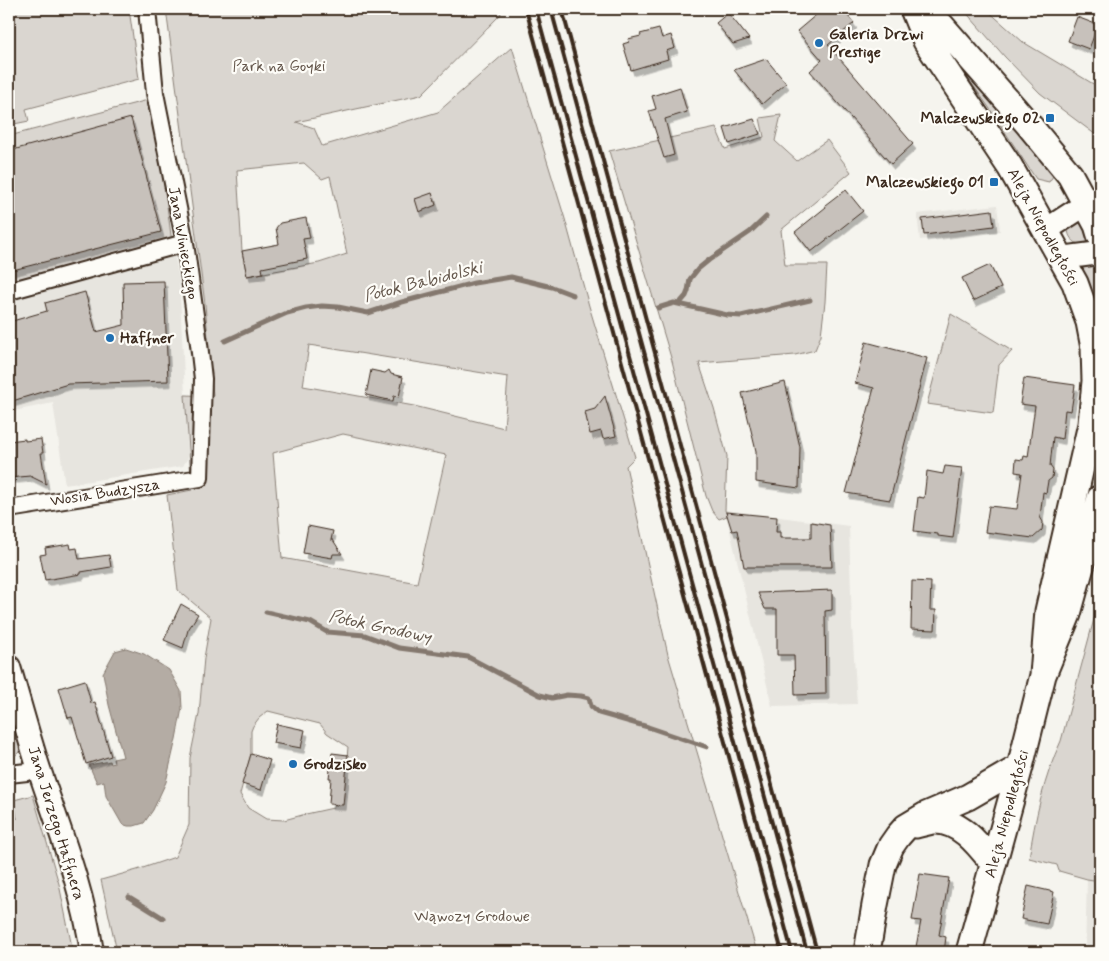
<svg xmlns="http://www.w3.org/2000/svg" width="1109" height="961" font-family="Mynerve,sans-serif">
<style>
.built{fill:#e7e5df}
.green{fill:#dad6d0;stroke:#8a8077;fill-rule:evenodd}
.water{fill:#b4aca4;stroke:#84786e}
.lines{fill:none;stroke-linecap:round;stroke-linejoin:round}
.stream{stroke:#84786e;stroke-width:5}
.building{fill:#c7c1bb;stroke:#3b2a1e;filter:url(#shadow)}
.street-casing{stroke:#3b2a1e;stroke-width:20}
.secondary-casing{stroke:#3b2a1e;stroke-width:26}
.primary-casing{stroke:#3b2a1e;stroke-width:29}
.street{stroke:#fdfcf7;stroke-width:16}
.secondary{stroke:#fdfcf7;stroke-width:22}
.primary{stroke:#fdfcf7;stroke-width:25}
.rail{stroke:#3b2a1e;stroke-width:4}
.poi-dot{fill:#1f6fb2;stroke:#fdfcf7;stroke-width:2}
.labels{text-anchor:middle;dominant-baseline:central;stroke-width:4.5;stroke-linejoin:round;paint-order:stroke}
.poi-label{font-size:16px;font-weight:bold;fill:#3b2a1e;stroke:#fdfcf7;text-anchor:start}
.park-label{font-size:16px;fill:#63554a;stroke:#fdfcf7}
.street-label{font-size:16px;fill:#3b2a1e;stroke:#fdfcf7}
.water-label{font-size:18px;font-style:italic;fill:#65584d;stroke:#fdfcf7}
</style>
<defs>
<filter id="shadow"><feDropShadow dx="3" dy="5.5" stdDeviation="0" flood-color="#0004"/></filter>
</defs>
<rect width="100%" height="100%" fill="#f5f4ee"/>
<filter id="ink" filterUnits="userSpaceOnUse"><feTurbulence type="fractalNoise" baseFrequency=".02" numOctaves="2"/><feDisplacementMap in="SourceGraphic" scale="10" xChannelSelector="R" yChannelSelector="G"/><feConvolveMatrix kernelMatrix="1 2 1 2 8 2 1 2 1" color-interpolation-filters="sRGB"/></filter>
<g filter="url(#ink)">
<path class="built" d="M997,205L1000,231L920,240L917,214Z
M172,242L179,278L185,395L189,456L183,466L65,485L53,403L9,412V285Z
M725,510L849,526L852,627L857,704L772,706Z
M1087,879L1100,881V952H1085Z"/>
<path class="green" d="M9,9H129L139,79L26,109L29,121L9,125Z
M166,9H499L501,14L421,95L296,122L314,128L322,146L438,112L512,47L565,219L589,306L635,457L626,466L668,655L757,952H117L101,880L137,870L175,857L189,825L190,758L199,714L204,658L211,618L178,590L167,495L192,490L185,395L213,396L205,304ZM304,163L322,179L330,176L347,254L319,263L247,276L242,251L237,170ZM309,345L508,377L504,428L414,406L303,386ZM343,434L446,455L417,583L282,558L273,453ZM268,711L320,724L327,733L348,747L345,779L338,804L333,808L306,814L284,820L266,819L248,808L240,794L251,754V731L253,726L259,718Z
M963,9H986L1023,42L1100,88V138L1040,93L1005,57Z
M946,48L1055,173L1049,182L1036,179L988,106Z
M152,99L172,242L9,285V136Z
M781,115L775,141L797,161L827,140L851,172L781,230L785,265H827L825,302L821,335L815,350L795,355L699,363L714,408L727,456L725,510L727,516L719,519L712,511L706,496L672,361L609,151L716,128L725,149L764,137L760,118Z
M1078,219L1085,222L1094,243L1081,246C1073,241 1068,238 1068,228Z
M1082,265L1100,267V330L1080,267Z
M951,314L1012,351L999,365L993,413L927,404Z
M1100,597V881L1087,879L1059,871L1057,865L1029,858C1035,819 1044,777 1061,741Z
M9,710L20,748L19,752L9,761Z
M9,789L17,819L14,800L33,795L59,884L73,952H9Z"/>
<path class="water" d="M126,648L144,654L169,670L181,691L182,708L176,739L166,782L153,810L144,823L134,826H128L122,824L106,796L104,781L97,783L89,765L110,761L111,764L114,763L113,759L123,757L109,705L103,673L115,651Z"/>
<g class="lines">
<path class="stream" d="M679,304L686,296L688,291L690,279L698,269L709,260L750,232L766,217
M658,308L674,303L727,315L741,316L810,300
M225,341L287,313L306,308L322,306L338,307L368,313L402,302L474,283L511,277L552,287L573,295
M266,612L310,622L327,632L365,635L399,648L468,657L540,695L552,698L567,695L581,696L589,698L591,706L599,713L648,727L707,747
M129,897L163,918"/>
</g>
<path class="building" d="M823,9H842L854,23L828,45L913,144L891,164L810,71L822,60L797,31Z
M728,13L738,25L749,39L733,44L716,23Z
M1077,17L1098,25L1089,49L1068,41Z
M659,29L662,38L671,35L675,48L666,51L668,59L631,70L623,44L629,42L628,39L641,36L640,34Z
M766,59L786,83L762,104L734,70Z
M680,87L687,112L665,119L674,155L664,158L649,111L656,109L652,96Z
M131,118L161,232L9,271V151Z
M754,119L760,134L729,144L724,128Z
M846,190L863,211L811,252L795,232L826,207L825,205L838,195V196Z
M432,193L436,205L419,212L415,199Z
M992,210L994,226L924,235L922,219Z
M306,218L310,238L303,239L307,259L262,268L263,273L247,276L242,251L279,244L276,228L280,223Z
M990,265L1001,288L973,301L962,278Z
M164,281L168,381L68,384L9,402V322L47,311L45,303L85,292L96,332L124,325L123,282Z
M866,342L927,358L890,500L846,493L874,388L855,383Z
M371,370L385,373L389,370L391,374L403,377L399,397L394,396L393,401L366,395Z
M1024,378L1075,385L1071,411L1065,410L1062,439L1053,437L1050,466L1053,470L1052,478L1048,481L1046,493L1043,492L1040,517L1043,522L1042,530L1033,538L985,532L989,506L1017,509L1022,473L1015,472L1016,459L1023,460L1024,456L1028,457L1035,406L1020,404Z
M785,382L800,447L799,488L756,482V451L742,393Z
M605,396L616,436L603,439L601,431L590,434L585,412L595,409Z
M25,439V441L41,439L43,453H41L46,484L30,476L9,478V441Z
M945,466L962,468L953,538L938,536V534L914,531L918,497L924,498L927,471L943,474Z
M726,512L777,517L776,532H780V538H811V522L830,525L832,567H744L737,530L732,531Z
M308,526L333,531L331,540H333L342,554H333L332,558L303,553Z
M70,544L71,549L77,548L79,559L109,555L111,567L81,572V574L45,580L40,555L46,554L45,548Z
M912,581L931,582L930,610H936L935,630L911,629Z
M832,590V610L825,611L826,694L795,695L794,655H777V609H765L758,593Z
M181,604L198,614L188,630L183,648L164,640Z
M85,680L91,703L95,702L111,756L86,764L72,717L68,718L59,688Z
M277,724L305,730L301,748L273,743Z
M332,753L348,755L343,805L329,804L331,778H329Z
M251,754L270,760L261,790L242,784Z
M920,874L949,878L939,935L946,937L944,952H915L921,921L912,920Z
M1028,886L1054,892L1047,924L1021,919Z"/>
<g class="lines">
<defs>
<path id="street" d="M9,291L185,243
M9,509L200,478L203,379L199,344L185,243L155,93L147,9
M9,774L27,772L39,768"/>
<path id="secondary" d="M1046,230L1086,204L1100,197
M1061,258L1100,253
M9,667C19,701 28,735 39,769C59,829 83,889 92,952"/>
<path id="primary" d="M913,9L926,41L1010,167L1075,283L1089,322L1094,348L1095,381L1091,424L1048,611L1043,675
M921,9L941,25L1028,124L1070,175L1097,225L1100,235
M916,825C921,824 927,822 932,821C959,819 978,844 993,863
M867,952L875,905L883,865L891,846L898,836L906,827L926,815L968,797L1020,767
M969,952L1020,767L1043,675L1068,614L1100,498"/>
</defs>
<use href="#street" class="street-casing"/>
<use href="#secondary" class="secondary-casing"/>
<use href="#primary" class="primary-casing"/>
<use href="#street" class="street"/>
<use href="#secondary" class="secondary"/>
<use href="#primary" class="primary"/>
<path class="rail" d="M526,9L782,952
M536,9L792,952
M551,9L807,952
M562,9L817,952"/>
</g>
</g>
<g class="poi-dot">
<circle cx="819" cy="43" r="5"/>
<rect x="1045" y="113" width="10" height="10" rx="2.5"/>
<rect x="989" y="177" width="10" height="10" rx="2.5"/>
<circle cx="110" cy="338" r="5"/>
<circle cx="293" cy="764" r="5"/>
</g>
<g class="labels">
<g class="poi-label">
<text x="829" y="34">Galeria Drzwi<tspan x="829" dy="18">Prestige</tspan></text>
<text x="1040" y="118" text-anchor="end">Malczewskiego 02</text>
<text x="984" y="182" text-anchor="end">Malczewskiego 01</text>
<text x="120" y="338">Haffner</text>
<text x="303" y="764">Grodzisko</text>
</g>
<g class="park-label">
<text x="279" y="66">Park na Goyki</text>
<text x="472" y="916">Wąwozy Grodowe</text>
</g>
<g class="street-label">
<text transform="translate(1043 227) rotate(61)">Aleja Niepodległości</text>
<text transform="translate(183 243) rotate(80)">Jana Winieckiego</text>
<text transform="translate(105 493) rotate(-9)">Wosia Budzysza</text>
<text transform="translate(1007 814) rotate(-75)">Aleja Niepodległości</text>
<text transform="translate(56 823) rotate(73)">Jana Jerzego Haffnera</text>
</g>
<g class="water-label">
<text transform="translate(423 282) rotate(-14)">Potok Babidolski</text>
<text transform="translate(380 627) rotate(12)">Potok Grodowy</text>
</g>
</g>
<rect width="1109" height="961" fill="none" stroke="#fdfcf7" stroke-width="30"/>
<rect x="15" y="15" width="1079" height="931" fill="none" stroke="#3b2a1e" stroke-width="2" filter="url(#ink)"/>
</svg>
